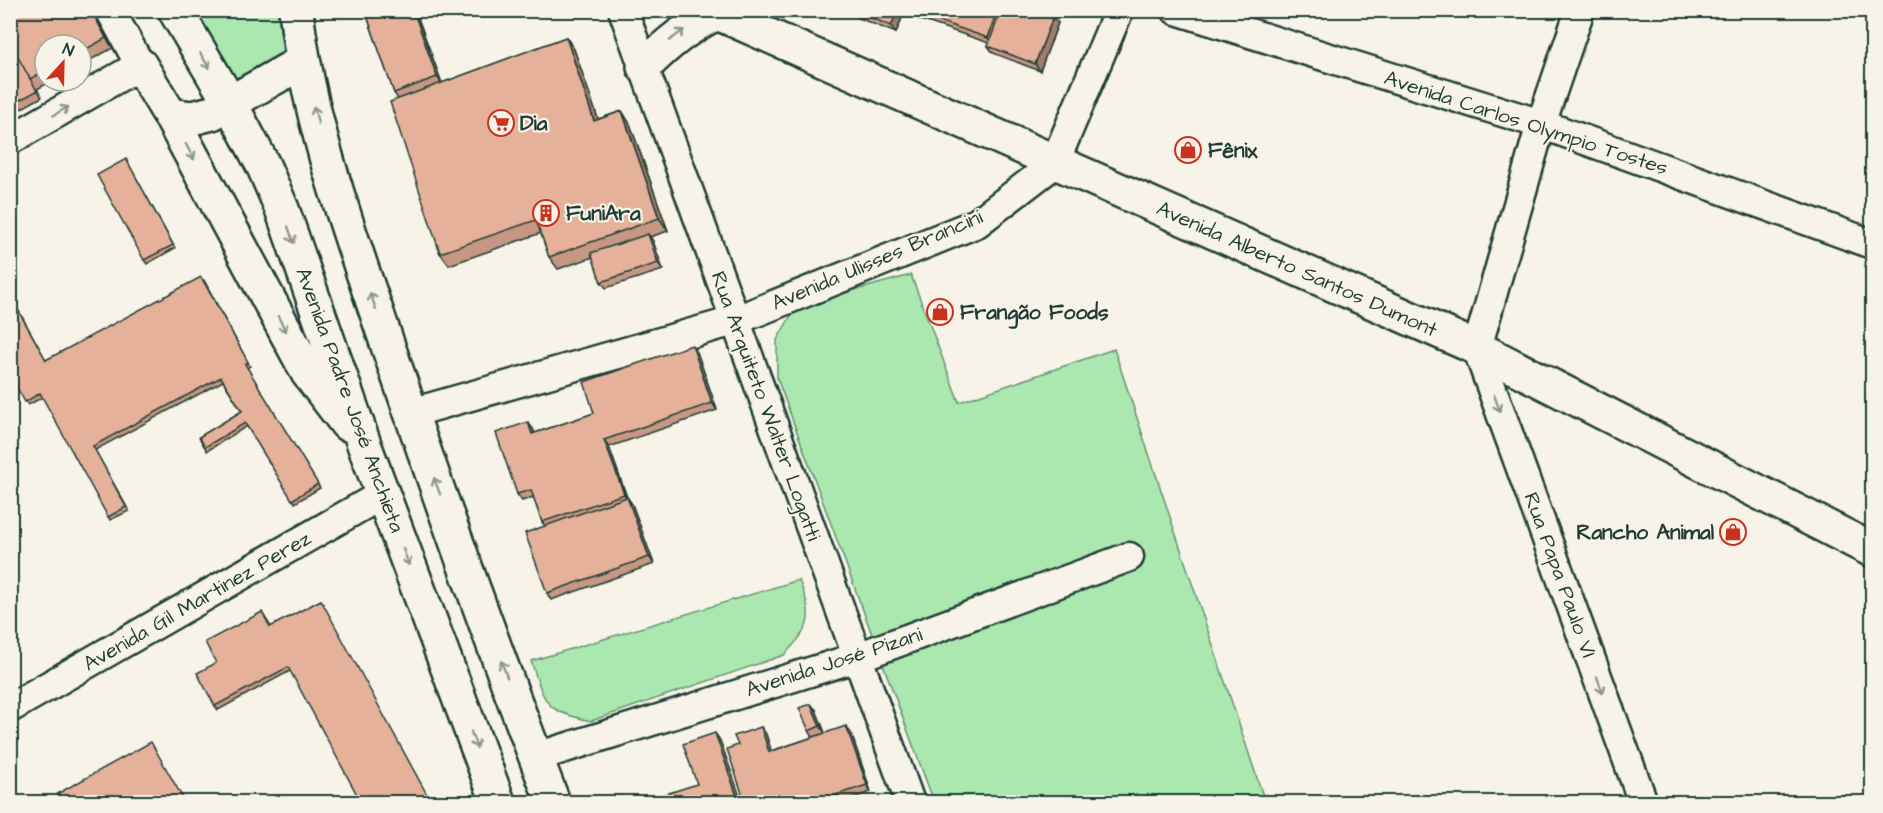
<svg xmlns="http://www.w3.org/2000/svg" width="1883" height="813" font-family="'Architects Daughter',sans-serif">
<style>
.green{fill:#abe8af;stroke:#659272;stroke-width:1.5}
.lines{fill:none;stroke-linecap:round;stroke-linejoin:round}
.street-casing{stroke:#1f3d34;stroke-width:33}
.secondary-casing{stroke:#1f3d34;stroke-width:38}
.street{stroke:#f7f3e8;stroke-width:28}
.secondary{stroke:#f7f3e8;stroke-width:33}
.wall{fill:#c69884;stroke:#1f3d34;stroke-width:1.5}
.shaded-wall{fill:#a17c6c;stroke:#1f3d34;stroke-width:1.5}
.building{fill:#e6b19a;stroke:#1f3d34;stroke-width:1.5}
.oneway{stroke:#8b988e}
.labels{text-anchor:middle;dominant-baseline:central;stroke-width:4.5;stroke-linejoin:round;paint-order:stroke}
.poi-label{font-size:21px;font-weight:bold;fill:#1f3d34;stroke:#f7f3e8;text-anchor:start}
.street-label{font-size:21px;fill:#1f3d34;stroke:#f7f3e8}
</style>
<rect width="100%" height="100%" fill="#f7f3e8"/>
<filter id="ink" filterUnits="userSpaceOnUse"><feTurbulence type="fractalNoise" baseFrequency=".0167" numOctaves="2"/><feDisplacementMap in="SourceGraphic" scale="12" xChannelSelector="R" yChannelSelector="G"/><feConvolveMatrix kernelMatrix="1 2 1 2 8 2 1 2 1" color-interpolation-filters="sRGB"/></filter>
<g filter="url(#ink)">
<path class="green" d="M194,11H278L283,53L238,83Z
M911,275L959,402L1114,349L1265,802H934L777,378V340L792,314L826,298Z
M799,580C814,618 812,626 784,655L591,721C543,710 546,705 531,661Z"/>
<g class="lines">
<defs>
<path id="street" d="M623,10L910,802
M1176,10L1541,124L1872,244
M1580,10L1541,124L1477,348L1643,802
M10,140L140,65L110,10
M411,413L734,321L977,223L1054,164L1119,10
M10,708L383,494
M536,757L858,657L1129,557"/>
<path id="secondary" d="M175,10L230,103L263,165L282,209L365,447L498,802
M296,10C309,126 351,236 388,346C440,499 495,652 553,802
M711,10L1477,348L1872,550
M140,65L170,115L308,373L347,424
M644,67C667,44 687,27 717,13
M170,115L192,118L212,113L302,62"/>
</defs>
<use href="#street" class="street-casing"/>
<use href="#secondary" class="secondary-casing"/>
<use href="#street" class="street"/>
<use href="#secondary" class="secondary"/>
</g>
<path class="wall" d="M10,10H93L113,48L81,65V45H45V81H52L37,89L42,97L10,115Z
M365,10H415L442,83L566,37L574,49L598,119L622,111L630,124L668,231L650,237L653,241L663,270L606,288L601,282L593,257L558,269L549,257L541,233L449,265L440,253L398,99L394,93Z
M853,10H905L896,33L858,18Z
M913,12L1058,23L1040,71L993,53L988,46L989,43L918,19Z
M126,159L175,248L147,264L144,260Z
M204,280L250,366L247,368L320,488L295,503L247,426L207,451L199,437L242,411L223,381L95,450L129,511L110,520L43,397L28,405L10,375V295L46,360Z
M697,352L717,410L609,447L627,497L632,504L654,564L551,600L547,593L545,526L542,522L533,497L522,501L517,494L533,429L535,433L594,413Z
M321,600L323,604L290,671L218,710L215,706L264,616L271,627Z
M816,710L825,733H851L871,792L840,802H745L738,745L761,727L766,734L771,751L813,737L809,731Z"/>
<path class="shaded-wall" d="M91,10H93L113,48L106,38Z
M413,10H415L442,84L437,77Z
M898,10H905L896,33L891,26Z
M997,10H1004L993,45L988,38Z
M1053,17L1058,23L1040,71L1035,64Z
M566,37L574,49L603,133L594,121Z
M622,111L630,124L668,231L659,218Z
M648,234L653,241L663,270L658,263Z
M692,345L697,352L717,410L712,403Z
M528,422L533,429L537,441L532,434Z
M604,440L609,447L628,501L624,494Z
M627,497L632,504L654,564L649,557Z
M811,704L816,710L825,733L820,726Z
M846,726L851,733L871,792L867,785Z
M761,727L766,734L774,759L769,752Z
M715,733L720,740L742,802H739Z"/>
<path class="building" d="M10,10H91L106,38L81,52V45H45V71L30,79L10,42Z
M365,10H413L437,77L394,93Z
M853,10H898L891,26Z
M914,10H997L988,38L913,12Z
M1001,10H1037L1053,17L1035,64L988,46Z
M566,37L594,121L622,111L659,218L549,257L536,220L440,253L390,102Z
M10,43L37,91L10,105Z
M126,159L173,245L144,260L97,175Z
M648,234L658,263L601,282L591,253Z
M201,277L248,362L245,364L318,484L292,500L245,423L205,447L199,437L242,411L221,377L93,446L126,507L108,517L40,393L25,402L10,375V296L46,360Z
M692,345L712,403L604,440L624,494L542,522L531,490L517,494L496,433L528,422L532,434L594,413L584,382Z
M627,497L649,557L547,593L525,533Z
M321,600L431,802H361L288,667L215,706L197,673L216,663L205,642L262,612L270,627Z
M811,704L820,726L809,731L799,708Z
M846,726L867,785L814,802H745L727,749L738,745L734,736L761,727L769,752Z
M715,733L739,802H641L697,784L683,744Z
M151,742L185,802H62L57,794Z"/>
<defs><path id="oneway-shaft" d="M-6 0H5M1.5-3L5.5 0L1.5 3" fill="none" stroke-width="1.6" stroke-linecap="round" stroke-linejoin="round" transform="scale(1.5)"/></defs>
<g class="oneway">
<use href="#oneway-shaft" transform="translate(677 35) rotate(-38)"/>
<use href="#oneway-shaft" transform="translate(205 61) rotate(59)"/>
<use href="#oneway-shaft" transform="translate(61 111) rotate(-30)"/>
<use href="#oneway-shaft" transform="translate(316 115) rotate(-104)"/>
<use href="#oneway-shaft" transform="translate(190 152) rotate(62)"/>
<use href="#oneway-shaft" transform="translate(291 235) rotate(71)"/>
<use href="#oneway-shaft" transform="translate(373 301) rotate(-109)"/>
<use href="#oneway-shaft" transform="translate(282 324) rotate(62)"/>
<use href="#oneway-shaft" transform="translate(1497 403) rotate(70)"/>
<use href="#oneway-shaft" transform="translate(437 486) rotate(-110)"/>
<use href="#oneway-shaft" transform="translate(406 557) rotate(70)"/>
<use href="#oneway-shaft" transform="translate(504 669) rotate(-110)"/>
<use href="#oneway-shaft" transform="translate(1600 685) rotate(70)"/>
<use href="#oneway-shaft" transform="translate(474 740) rotate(70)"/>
</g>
</g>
<defs>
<symbol id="supermarket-ring" viewBox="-11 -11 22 22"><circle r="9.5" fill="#f7f3e8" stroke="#c8321e" stroke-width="1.5"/><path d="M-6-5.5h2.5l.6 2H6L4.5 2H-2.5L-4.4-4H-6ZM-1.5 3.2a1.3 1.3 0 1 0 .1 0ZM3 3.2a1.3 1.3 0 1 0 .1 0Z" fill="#c8321e"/></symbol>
<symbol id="shop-ring" viewBox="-11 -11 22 22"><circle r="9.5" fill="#f7f3e8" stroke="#c8321e" stroke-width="1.5"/><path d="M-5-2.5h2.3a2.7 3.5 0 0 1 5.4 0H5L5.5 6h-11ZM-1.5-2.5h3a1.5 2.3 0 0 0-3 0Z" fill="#c8321e"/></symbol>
<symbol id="building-ring" viewBox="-11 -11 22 22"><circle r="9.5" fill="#f7f3e8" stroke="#c8321e" stroke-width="1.5"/><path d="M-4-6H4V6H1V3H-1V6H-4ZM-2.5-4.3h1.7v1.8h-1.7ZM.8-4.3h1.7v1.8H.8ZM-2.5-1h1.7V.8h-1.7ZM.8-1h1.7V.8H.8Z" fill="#c8321e"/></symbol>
</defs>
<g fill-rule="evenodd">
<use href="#supermarket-ring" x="486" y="108" width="30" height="30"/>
<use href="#shop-ring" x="1173" y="135" width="30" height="30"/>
<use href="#building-ring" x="531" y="198" width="30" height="30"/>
<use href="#shop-ring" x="925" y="297" width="30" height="30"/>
<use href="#shop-ring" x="1718" y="517" width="30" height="30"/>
</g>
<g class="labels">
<g class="poi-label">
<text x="520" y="123">Dia</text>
<text x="1208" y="150">Fênix</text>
<text x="566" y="213">FuniAra</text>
<text x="960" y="312">Frangão Foods</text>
<text x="1714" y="532" text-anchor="end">Rancho Animal</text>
</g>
<g class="street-label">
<text transform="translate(1526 123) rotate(18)">Avenida Carlos Olympio Tostes</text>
<text transform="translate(877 260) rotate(-23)">Avenida Ulisses Brancini</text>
<text transform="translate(1297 269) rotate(24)">Avenida Alberto Santos Dumont</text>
<text transform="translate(350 400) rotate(70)">Avenida Padre José Anchieta</text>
<text transform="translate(766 406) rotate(70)">Rua Arquiteto Walter Logatti</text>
<text transform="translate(1560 575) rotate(70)">Rua Papa Paulo VI</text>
<text transform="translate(197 601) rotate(-30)">Avenida Gil Martinez Perez</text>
<text transform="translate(834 662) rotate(-18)">Avenida José Pizani</text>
</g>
</g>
<rect width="1883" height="813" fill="none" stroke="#f7f3e8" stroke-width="36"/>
<rect x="18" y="18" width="1847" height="777" fill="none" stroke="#1f3d34" stroke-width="2" filter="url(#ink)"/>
<g transform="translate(63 63) rotate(22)"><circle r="28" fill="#f7f3e8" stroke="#a1aaa0" stroke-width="1.5"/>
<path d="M0-4.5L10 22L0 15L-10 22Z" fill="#c8321e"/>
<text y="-9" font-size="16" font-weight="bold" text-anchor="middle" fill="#1f3d34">N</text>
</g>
</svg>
